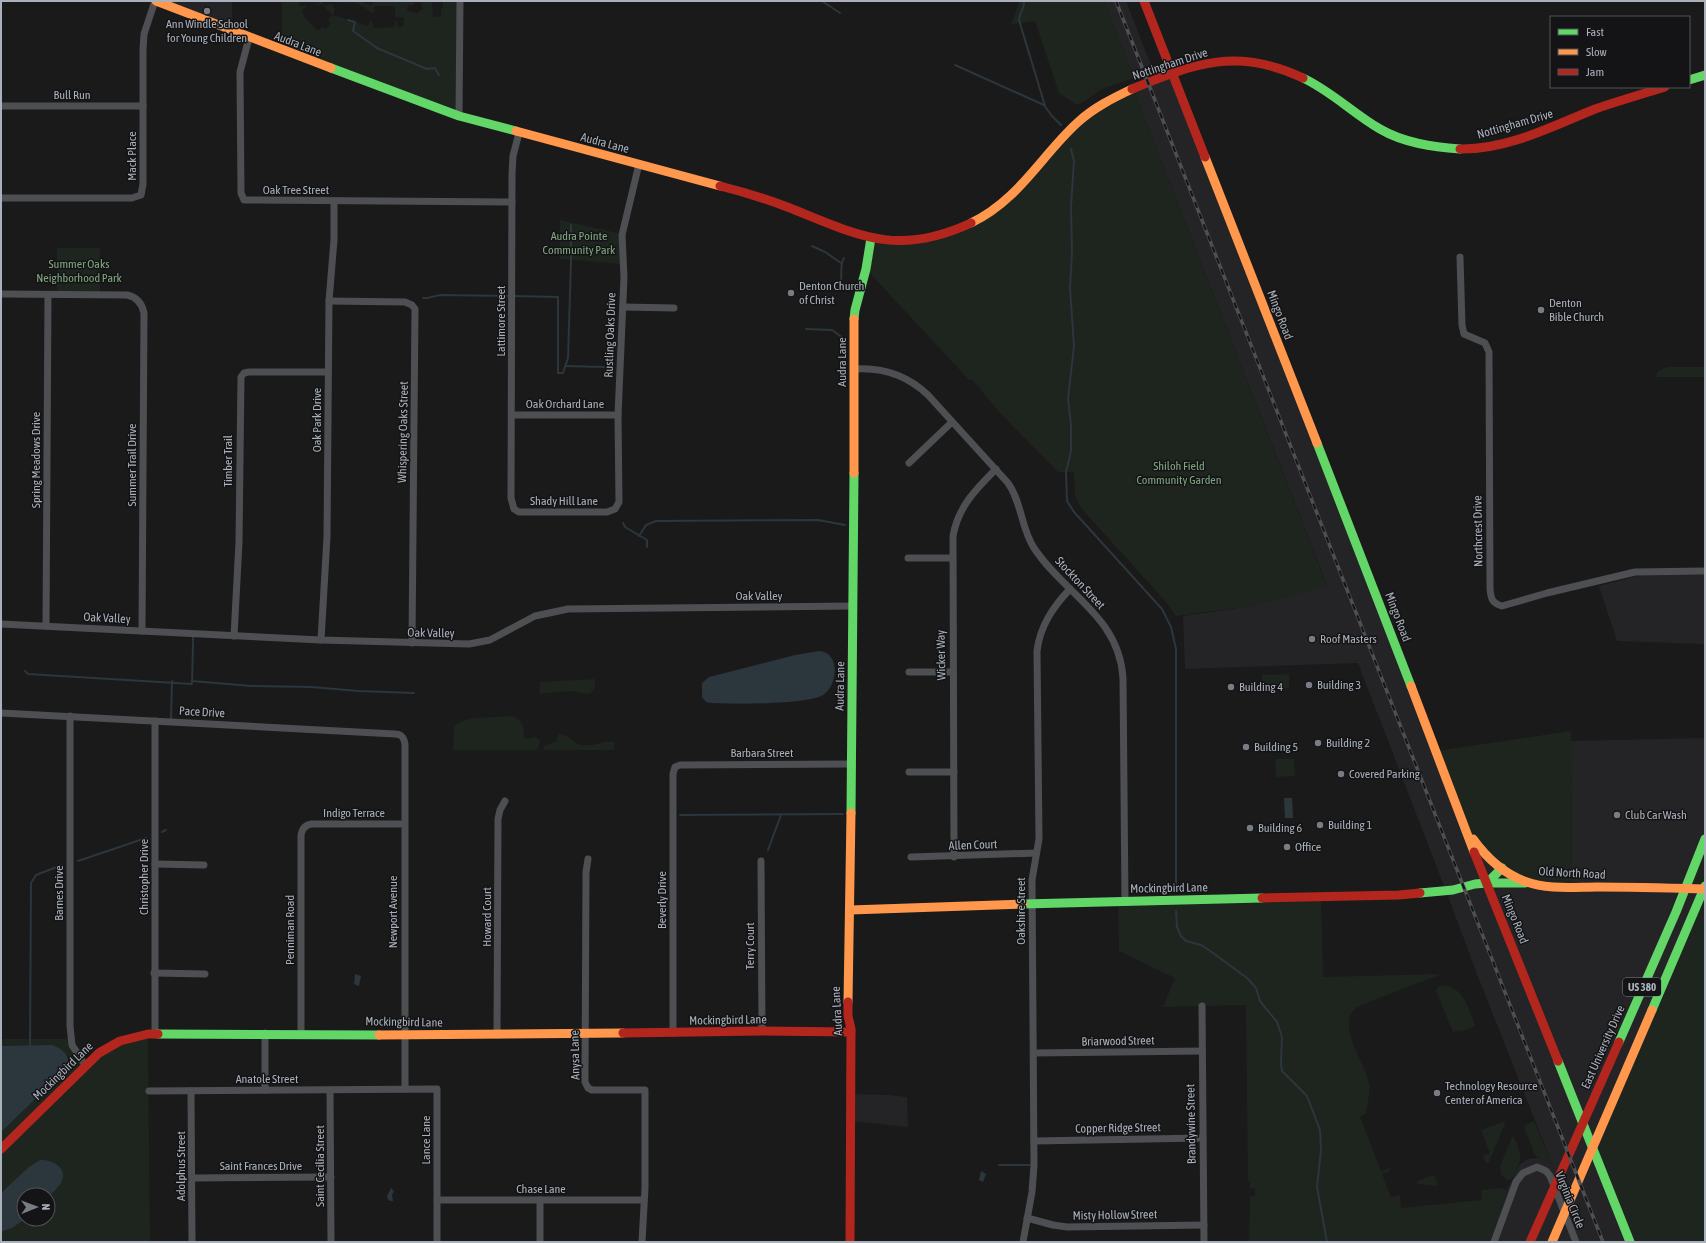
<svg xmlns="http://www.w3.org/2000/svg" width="1706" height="1243" font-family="'Asap Condensed',sans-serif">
<rect width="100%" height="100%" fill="#1a1a1a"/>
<g fill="#242426">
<path d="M156 1H232V31Z"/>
<path d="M1104 1H1126L1152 68 1134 78Z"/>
<path d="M1172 74 1433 745 1572 887 1571 741 1705 738 1704 889 1630 1242H1490L1508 1188 1520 1164 1528 1159 1537 1158 1545 1160 1553 1166 1477 974 1446 891 1358 663 1185 669 1183 616 1251 606 1327 585 1133 89Z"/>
<path d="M1641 575H1705V644L1617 641 1599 586Z"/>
<path d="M851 1094 888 1095 907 1097 908 1127 851 1121Z"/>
</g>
<g fill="#1d251e">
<path d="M282 1H298L300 7 306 5V7L302 10 305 18 318 31 322 27 326 29 331 23 328 20 332 15 322 4 315 6 320 1H322L325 6 331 4 335 9 333 15 368 26 370 22H372L374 28 395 27V22L397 21 398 27H403L404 17H395V6H374V11L372 13C364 7 356 0 345 3L341 1H359L372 6 373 3 381 1H414V5H408L407 11 417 13 423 9 420 1H432L433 17 441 16V9H443V1H460L459 116 282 50Z"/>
<path d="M1020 1H1104L1134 78 1104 88 1080 104H1075L1059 93 1035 21 1011 24Z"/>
<path d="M1133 89 1327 586 1251 606 1176 616 1167 603 1081 508 1075 495 1074 472H1058L998 411 972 379 970 381 866 269 871 238H926L994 211 1070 130Z"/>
<path d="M560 220 622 234 623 264 560 259Z"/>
<rect x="57" y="248" width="43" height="47"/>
<path d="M1667 367H1705V377H1656L1657 372Z"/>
<path d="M1289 674V688H1262V675Z"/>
<path d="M595 679V687L592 692 588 694 570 691 539 694 540 682Z"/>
<path d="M510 716C523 719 524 726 524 737L527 739 536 737 539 739 540 743 537 750H453L454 726C467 715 493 718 510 716Z"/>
<path d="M1571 731 1572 887 1526 882 1478 847 1436 751Z"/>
<path d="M559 734C569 734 572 743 582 745 593 747 603 740 614 742V750H544V746L555 742Z"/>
<path d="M1275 759H1294L1295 776 1276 777Z"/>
<path d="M1705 839V1242H1630L1592 1147 1704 889H1686Z"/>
<path d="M1321 897 1323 977 1442 974 1361 1005C1331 1019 1365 1061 1369 1083 1371 1092 1367 1104 1366 1113L1360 1117 1381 1171 1390 1168V1171L1382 1174 1391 1197 1400 1195 1401 1208 1481 1200 1482 1190 1500 1188 1506 1190 1507 1193 1490 1242H1249L1250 1196H1255V1189L1250 1188V1181H1248L1246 1005 1163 1007 1175 978 1119 951 1118 901Z"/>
<path d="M1445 985C1465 990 1469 1009 1475 1026L1460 1032 1459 1030 1453 1032 1436 991 1438 986Z"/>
<path d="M148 1034 150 1242H1V1232L12 1228 25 1219H48V1197L58 1187 63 1180 4 1191 1 1193V1039H71L85 1065 96 1056Z"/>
<path d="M1506 1121 1489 1162 1486 1163 1483 1156 1490 1153 1481 1130Z"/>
<path d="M1534 1121 1554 1168C1548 1160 1539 1160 1535 1155L1524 1127 1525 1125Z"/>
<path d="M1512 1137H1514C1521 1153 1523 1158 1515 1173 1513 1177 1513 1179 1508 1180L1501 1175 1500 1166Z"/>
<path d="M1434 1175 1438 1184 1436 1186 1417 1184 1418 1181Z"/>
</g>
<g fill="#2c363d">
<path d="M819 651C842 652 838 691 819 697 809 700 798 701 788 702 762 704 737 704 711 703L706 702 702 697V683L709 677 795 655Z"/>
<path d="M1284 798H1292L1293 818H1285Z"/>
<path d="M355 974 361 976 359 986 354 984Z"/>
<path d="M52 1045C63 1049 71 1056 67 1068L1 1132V1046Z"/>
<path d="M40 1160C52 1159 69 1168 61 1183 58 1188 52 1193 48 1197V1195H24L25 1219 12 1228 1 1232V1193L29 1167Z"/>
<path d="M981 1171 986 1174 983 1182 979 1180Z"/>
<path d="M391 1188 394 1191 392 1195 393 1201H391L388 1200 387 1196Z"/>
</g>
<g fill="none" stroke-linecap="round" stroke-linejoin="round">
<g stroke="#2c363d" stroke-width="2">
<path d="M822 1 840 13"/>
<path d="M1024 1C1025 9 1019 13 1019 20L1045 106"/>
<path d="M348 20 355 22 353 31 377 48 427 69 435 68 439 75"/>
<path d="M955 65 1044 105 1052 116 1061 125"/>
<path d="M1071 149 1074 161 1071 206 1072 253 1070 288 1074 346 1068 399 1071 425V451L1066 472 1067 501 1074 512 1162 609 1171 627 1176 649V890"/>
<path d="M812 246 825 252 841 263"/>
<path d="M840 284C843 275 839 266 844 258"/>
<path d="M514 296 558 297V373H563L568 358 571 261V225"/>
<path d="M423 298H426"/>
<path d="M427 298 440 295 510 296"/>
<path d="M806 329 832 330 843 338"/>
<path d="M565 366 604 367"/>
<path d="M623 523 625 527 647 540V547"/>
<path d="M639 536 646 525 656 521 818 520 845 525"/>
<path d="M193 641V635"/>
<path d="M25 671 28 674 192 684 193 643"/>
<path d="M192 681 251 686 311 687 359 691 414 693"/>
<path d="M171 720 172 681"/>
<path d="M680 815 843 814"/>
<path d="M162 832 166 830"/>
<path d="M768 850 781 815"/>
<path d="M78 861 146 838"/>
<path d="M1176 911 1177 927 1181 936 1186 941 1201 945 1209 950 1247 978 1256 988 1260 1001 1277 1022 1282 1037 1281 1064 1282 1071 1307 1096 1320 1130 1321 1150 1317 1187 1327 1242"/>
<path d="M30 1048 31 883 36 875 62 865"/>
<path d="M999 1165H1033"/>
</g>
<g stroke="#4d4f53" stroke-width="7">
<path d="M249 38 240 72 241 193 244 200 512 202"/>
<path d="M1 106H143"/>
<path d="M459 116 460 1"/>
<path d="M519 133 513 156 512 174 511 498 514 509 519 512H607L615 509 619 502 618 415 624 277 622 235 639 164"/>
<path d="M1 198H132L141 195 143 184V49L144 34 155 1"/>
<path d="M1460 257 1462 325 1464 334 1485 343 1489 352 1490 589C1491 599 1492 603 1502 606L1547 593 1635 572 1705 571"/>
<path d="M1 294 127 295C137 297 142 303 144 313L142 631"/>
<path d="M329 301 405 302 412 305 415 309 412 643"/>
<path d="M623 307 674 308"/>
<path d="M854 369C882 367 908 376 928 395L1008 483C1022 503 1021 528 1034 548 1065 595 1119 616 1123 678L1125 901"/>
<path d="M512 415H618"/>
<path d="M909 463 952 422"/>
<path d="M908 558H952"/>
<path d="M1 624 321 640 469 644 490 640 535 616 568 609 853 606"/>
<path d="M46 626 48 295"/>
<path d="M234 636 239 542 241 377 244 373 249 372H328"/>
<path d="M321 640 327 537 329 301 334 240V201"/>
<path d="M909 672H953"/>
<path d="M1 713 395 734C402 734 404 738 405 744V1089"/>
<path d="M70 716V1026L72 1045 85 1065"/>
<path d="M909 772H954"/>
<path d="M911 857 1036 853"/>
<path d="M954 857 953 536C958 507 976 489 996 469"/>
<path d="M588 859 586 872 585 1082 588 1088 592 1090H645V1188L642 1242"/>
<path d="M761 861 762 1031"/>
<path d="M155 864 204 865"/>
<path d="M154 973 205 974"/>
<path d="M1202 1006 1204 1242"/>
<path d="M155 1033V721"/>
<path d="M265 1033V1090"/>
<path d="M301 1033V835C302 829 305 825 311 824H404"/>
<path d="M673 1033V774L675 767 680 765 851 764"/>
<path d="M497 1035 498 819 500 810 505 801"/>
<path d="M1034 1053 1202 1051"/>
<path d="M330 1090 331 1242"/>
<path d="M149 1091 437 1089V1242"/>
<path d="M191 1091 192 1242"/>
<path d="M1034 1141 1203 1138"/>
<path d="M192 1178 331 1177"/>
<path d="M437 1200H644"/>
<path d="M540 1200V1242"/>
<path d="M1027 1218 1053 1225 1067 1227 1204 1225"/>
<path d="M1023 1242 1032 1192 1034 1165 1032 880 1039 839 1037 651C1040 626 1053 607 1070 589"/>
<path d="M1494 1242 1516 1182 1523 1173 1537 1167 1546 1171 1550 1176 1576 1242"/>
</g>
<g stroke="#63d668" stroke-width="9">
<path d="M331 68 459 116 516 131"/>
<path d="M1303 78C1331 91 1354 114 1380 129 1404 143 1433 147 1460 149"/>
<path d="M1689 80 1705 75"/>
<path d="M854 319 855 310 866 269 871 238"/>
<path d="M1317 443 1411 686"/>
<path d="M851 813 854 473"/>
<path d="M1487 883H1525"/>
<path d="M1420 893 1453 890 1475 884 1487 883 1502 868"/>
<path d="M1023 904 1262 898"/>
<path d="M1652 1010 1705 886"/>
<path d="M158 1034 379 1035"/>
<path d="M1619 1042 1676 912 1705 839"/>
<path d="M1558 1061 1630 1242"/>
</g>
<g stroke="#ff974d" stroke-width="9">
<path d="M156 1 331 68"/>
<path d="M516 131 720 186"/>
<path d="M1205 157 1317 443"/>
<path d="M971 223C1018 201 1041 156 1077 123 1093 108 1113 98 1132 89"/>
<path d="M854 473V319"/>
<path d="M1411 686 1474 852"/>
<path d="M1473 839C1486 857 1503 873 1524 881 1547 890 1574 887 1597 887 1633 887 1669 888 1705 889"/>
<path d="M850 910 1023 904"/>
<path d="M848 1002 851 813"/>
<path d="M379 1035 623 1033"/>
<path d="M1552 1242 1652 1010"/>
</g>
<g stroke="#b3261e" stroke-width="9">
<path d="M1144 1 1205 157"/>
<path d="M1132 89C1195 63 1238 47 1303 78"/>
<path d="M1460 149C1507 150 1553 126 1595 109 1618 101 1642 94 1665 87"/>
<path d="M720 186C744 192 767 199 790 208 859 236 898 257 971 223"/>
<path d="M1474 852 1558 1061"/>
<path d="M1262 898 1399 895 1420 893"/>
<path d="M848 1002V1016L851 1029 850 1242"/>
<path d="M623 1033 762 1031 851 1032"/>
<path d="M1 1149 99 1053 120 1041 148 1034H158"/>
<path d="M1530 1242 1619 1042"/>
</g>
<g stroke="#4e4f52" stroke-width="3.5">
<path id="rail" d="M1116 1 1603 1242"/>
</g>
<use href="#rail" stroke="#141416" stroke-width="2" stroke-dasharray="6" stroke-linecap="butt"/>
</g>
<g fill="#787c83" stroke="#141416" stroke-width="1.5">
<circle cx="207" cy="11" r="4"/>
<circle cx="791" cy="293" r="4"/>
<circle cx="1541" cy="310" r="4"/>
<circle cx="1312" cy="639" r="4"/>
<circle cx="1309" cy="685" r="4"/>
<circle cx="1231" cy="687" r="4"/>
<circle cx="1318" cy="743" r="4"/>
<circle cx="1246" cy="747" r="4"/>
<circle cx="1341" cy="774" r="4"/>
<circle cx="1617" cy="815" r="4"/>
<circle cx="1320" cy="825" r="4"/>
<circle cx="1250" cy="828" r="4"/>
<circle cx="1287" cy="847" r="4"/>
<circle cx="1437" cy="1093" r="4"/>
</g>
<g text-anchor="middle" stroke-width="3" stroke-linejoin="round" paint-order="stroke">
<rect fill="#141416" stroke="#7d828a" stroke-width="1" x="1623" y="978" width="38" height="18" rx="3"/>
<g font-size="11" font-weight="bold" fill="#aab1bb">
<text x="1642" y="991">US 380</text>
</g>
<g font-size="12" fill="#aab1bb" stroke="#141416" text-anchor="start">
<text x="207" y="28" text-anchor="middle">Ann Windle School<tspan x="207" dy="14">for Young Children</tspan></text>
<text x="799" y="290">Denton Church<tspan x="799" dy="14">of Christ</tspan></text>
<text x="1549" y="307">Denton<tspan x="1549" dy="14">Bible Church</tspan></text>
<text x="1320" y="643">Roof Masters</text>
<text x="1317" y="689">Building 3</text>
<text x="1239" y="691">Building 4</text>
<text x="1326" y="747">Building 2</text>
<text x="1254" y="751">Building 5</text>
<text x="1349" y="778">Covered Parking</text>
<text x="1625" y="819">Club Car Wash</text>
<text x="1328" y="829">Building 1</text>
<text x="1258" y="832">Building 6</text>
<text x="1295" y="851">Office</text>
<text x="1445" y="1090">Technology Resource<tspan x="1445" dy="14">Center of America</tspan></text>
</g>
<g font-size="12" fill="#aab1bb" stroke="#141416">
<text transform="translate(298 44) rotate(21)" y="4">Audra Lane</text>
<text transform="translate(1170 64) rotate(-18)" y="4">Nottingham Drive</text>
<text x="72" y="99">Bull Run</text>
<text transform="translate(1515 124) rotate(-16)" y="4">Nottingham Drive</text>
<text transform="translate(605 143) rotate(15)" y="4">Audra Lane</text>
<text transform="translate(132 156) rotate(-90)" y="4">Mack Place</text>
<text x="296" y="194">Oak Tree Street</text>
<text transform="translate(1280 315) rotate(69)" y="4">Mingo Road</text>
<text transform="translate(501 321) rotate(-90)" y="4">Lattimore Street</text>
<text transform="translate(610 335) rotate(-88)" y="4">Rustling Oaks Drive</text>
<text transform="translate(842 362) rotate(-90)" y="4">Audra Lane</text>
<text x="565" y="408">Oak Orchard Lane</text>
<text transform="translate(317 420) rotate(-90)" y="4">Oak Park Drive</text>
<text transform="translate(403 432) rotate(-89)" y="4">Whispering Oaks Street</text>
<text transform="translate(36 460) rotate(-90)" y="4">Spring Meadows Drive</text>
<text transform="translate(228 461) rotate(-90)" y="4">Timber Trail</text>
<text transform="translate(132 465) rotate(-90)" y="4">Summer Trail Drive</text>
<text x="564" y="505">Shady Hill Lane</text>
<text transform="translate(1478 531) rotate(-91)" y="4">Northcrest Drive</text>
<text transform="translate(1080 583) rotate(47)" y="4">Stockton Street</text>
<text x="759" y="600">Oak Valley</text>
<text transform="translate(1398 617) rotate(69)" y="4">Mingo Road</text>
<text transform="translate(107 618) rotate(3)" y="4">Oak Valley</text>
<text transform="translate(431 633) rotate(1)" y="4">Oak Valley</text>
<text transform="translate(941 655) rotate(-91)" y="4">Wicker Way</text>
<text transform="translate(840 686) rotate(-89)" y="4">Audra Lane</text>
<text transform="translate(202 712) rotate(3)" y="4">Pace Drive</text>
<text x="762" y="757">Barbara Street</text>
<text x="354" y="817">Indigo Terrace</text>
<text transform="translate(973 845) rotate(-2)" y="4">Allen Court</text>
<text transform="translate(1572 873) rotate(3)" y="4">Old North Road</text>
<text transform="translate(144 877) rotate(-90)" y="4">Christopher Drive</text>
<text transform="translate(1169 888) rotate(-1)" y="4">Mockingbird Lane</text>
<text transform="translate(59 893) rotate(-90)" y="4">Barnes Drive</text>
<text transform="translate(662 900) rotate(-90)" y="4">Beverly Drive</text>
<text transform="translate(1021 911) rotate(-90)" y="4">Oakshire Street</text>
<text transform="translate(393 912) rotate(-90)" y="4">Newport Avenue</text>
<text transform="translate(487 917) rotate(-90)" y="4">Howard Court</text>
<text transform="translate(1515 919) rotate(68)" y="4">Mingo Road</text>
<text transform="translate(290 930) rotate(-90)" y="4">Penniman Road</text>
<text transform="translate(750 946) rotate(-90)" y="4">Terry Court</text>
<text transform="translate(837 1011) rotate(-93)" y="4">Audra Lane</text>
<text transform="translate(728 1020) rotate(-1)" y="4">Mockingbird Lane</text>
<text transform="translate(404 1022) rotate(1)" y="4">Mockingbird Lane</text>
<text transform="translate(1118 1041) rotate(-1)" y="4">Briarwood Street</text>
<text transform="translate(1603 1047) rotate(-66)" y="4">East University Drive</text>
<text transform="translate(575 1055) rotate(-91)" y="4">Anysa Lane</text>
<text transform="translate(63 1071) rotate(-44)" y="4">Mockingbird Lane</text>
<text x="267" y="1083">Anatole Street</text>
<text transform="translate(1191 1124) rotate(-91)" y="4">Brandywine Street</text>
<text transform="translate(1118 1128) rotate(-1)" y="4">Copper Ridge Street</text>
<text transform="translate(426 1140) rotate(-90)" y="4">Lance Lane</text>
<text transform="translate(181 1166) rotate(-90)" y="4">Adolphus Street</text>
<text x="261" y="1170">Saint Frances Drive</text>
<text transform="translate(320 1166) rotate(-90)" y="4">Saint Cecilia Street</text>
<text x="541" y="1193">Chase Lane</text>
<text transform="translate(1570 1200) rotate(68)" y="4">Virginia Circle</text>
<text transform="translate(1115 1215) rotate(-1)" y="4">Misty Hollow Street</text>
</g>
<g font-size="12" fill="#81a781" stroke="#141416">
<text x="579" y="240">Audra Pointe<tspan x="579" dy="14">Community Park</tspan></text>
<text x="79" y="268">Summer Oaks<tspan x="79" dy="14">Neighborhood Park</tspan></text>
<text x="1179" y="470">Shiloh Field<tspan x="1179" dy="14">Community Garden</tspan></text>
</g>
</g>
<rect width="1706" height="1243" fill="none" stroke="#aab1bb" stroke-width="4"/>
<rect x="1550" y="16" width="140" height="72" fill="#141416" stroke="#505358"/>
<rect x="1558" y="29" width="20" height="6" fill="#63d668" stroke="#505358"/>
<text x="1586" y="36" font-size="12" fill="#aab1bb">Fast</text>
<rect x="1558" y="49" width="20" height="6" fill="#ff974d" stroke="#505358"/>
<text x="1586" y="56" font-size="12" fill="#aab1bb">Slow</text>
<rect x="1558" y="69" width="20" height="6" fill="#b3261e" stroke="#505358"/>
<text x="1586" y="76" font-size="12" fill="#aab1bb">Jam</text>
<g transform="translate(36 1207) rotate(89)"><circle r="19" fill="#141416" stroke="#505358"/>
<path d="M0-3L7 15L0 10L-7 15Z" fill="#787c83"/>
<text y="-6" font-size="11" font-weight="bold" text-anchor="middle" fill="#aab1bb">N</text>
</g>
</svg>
